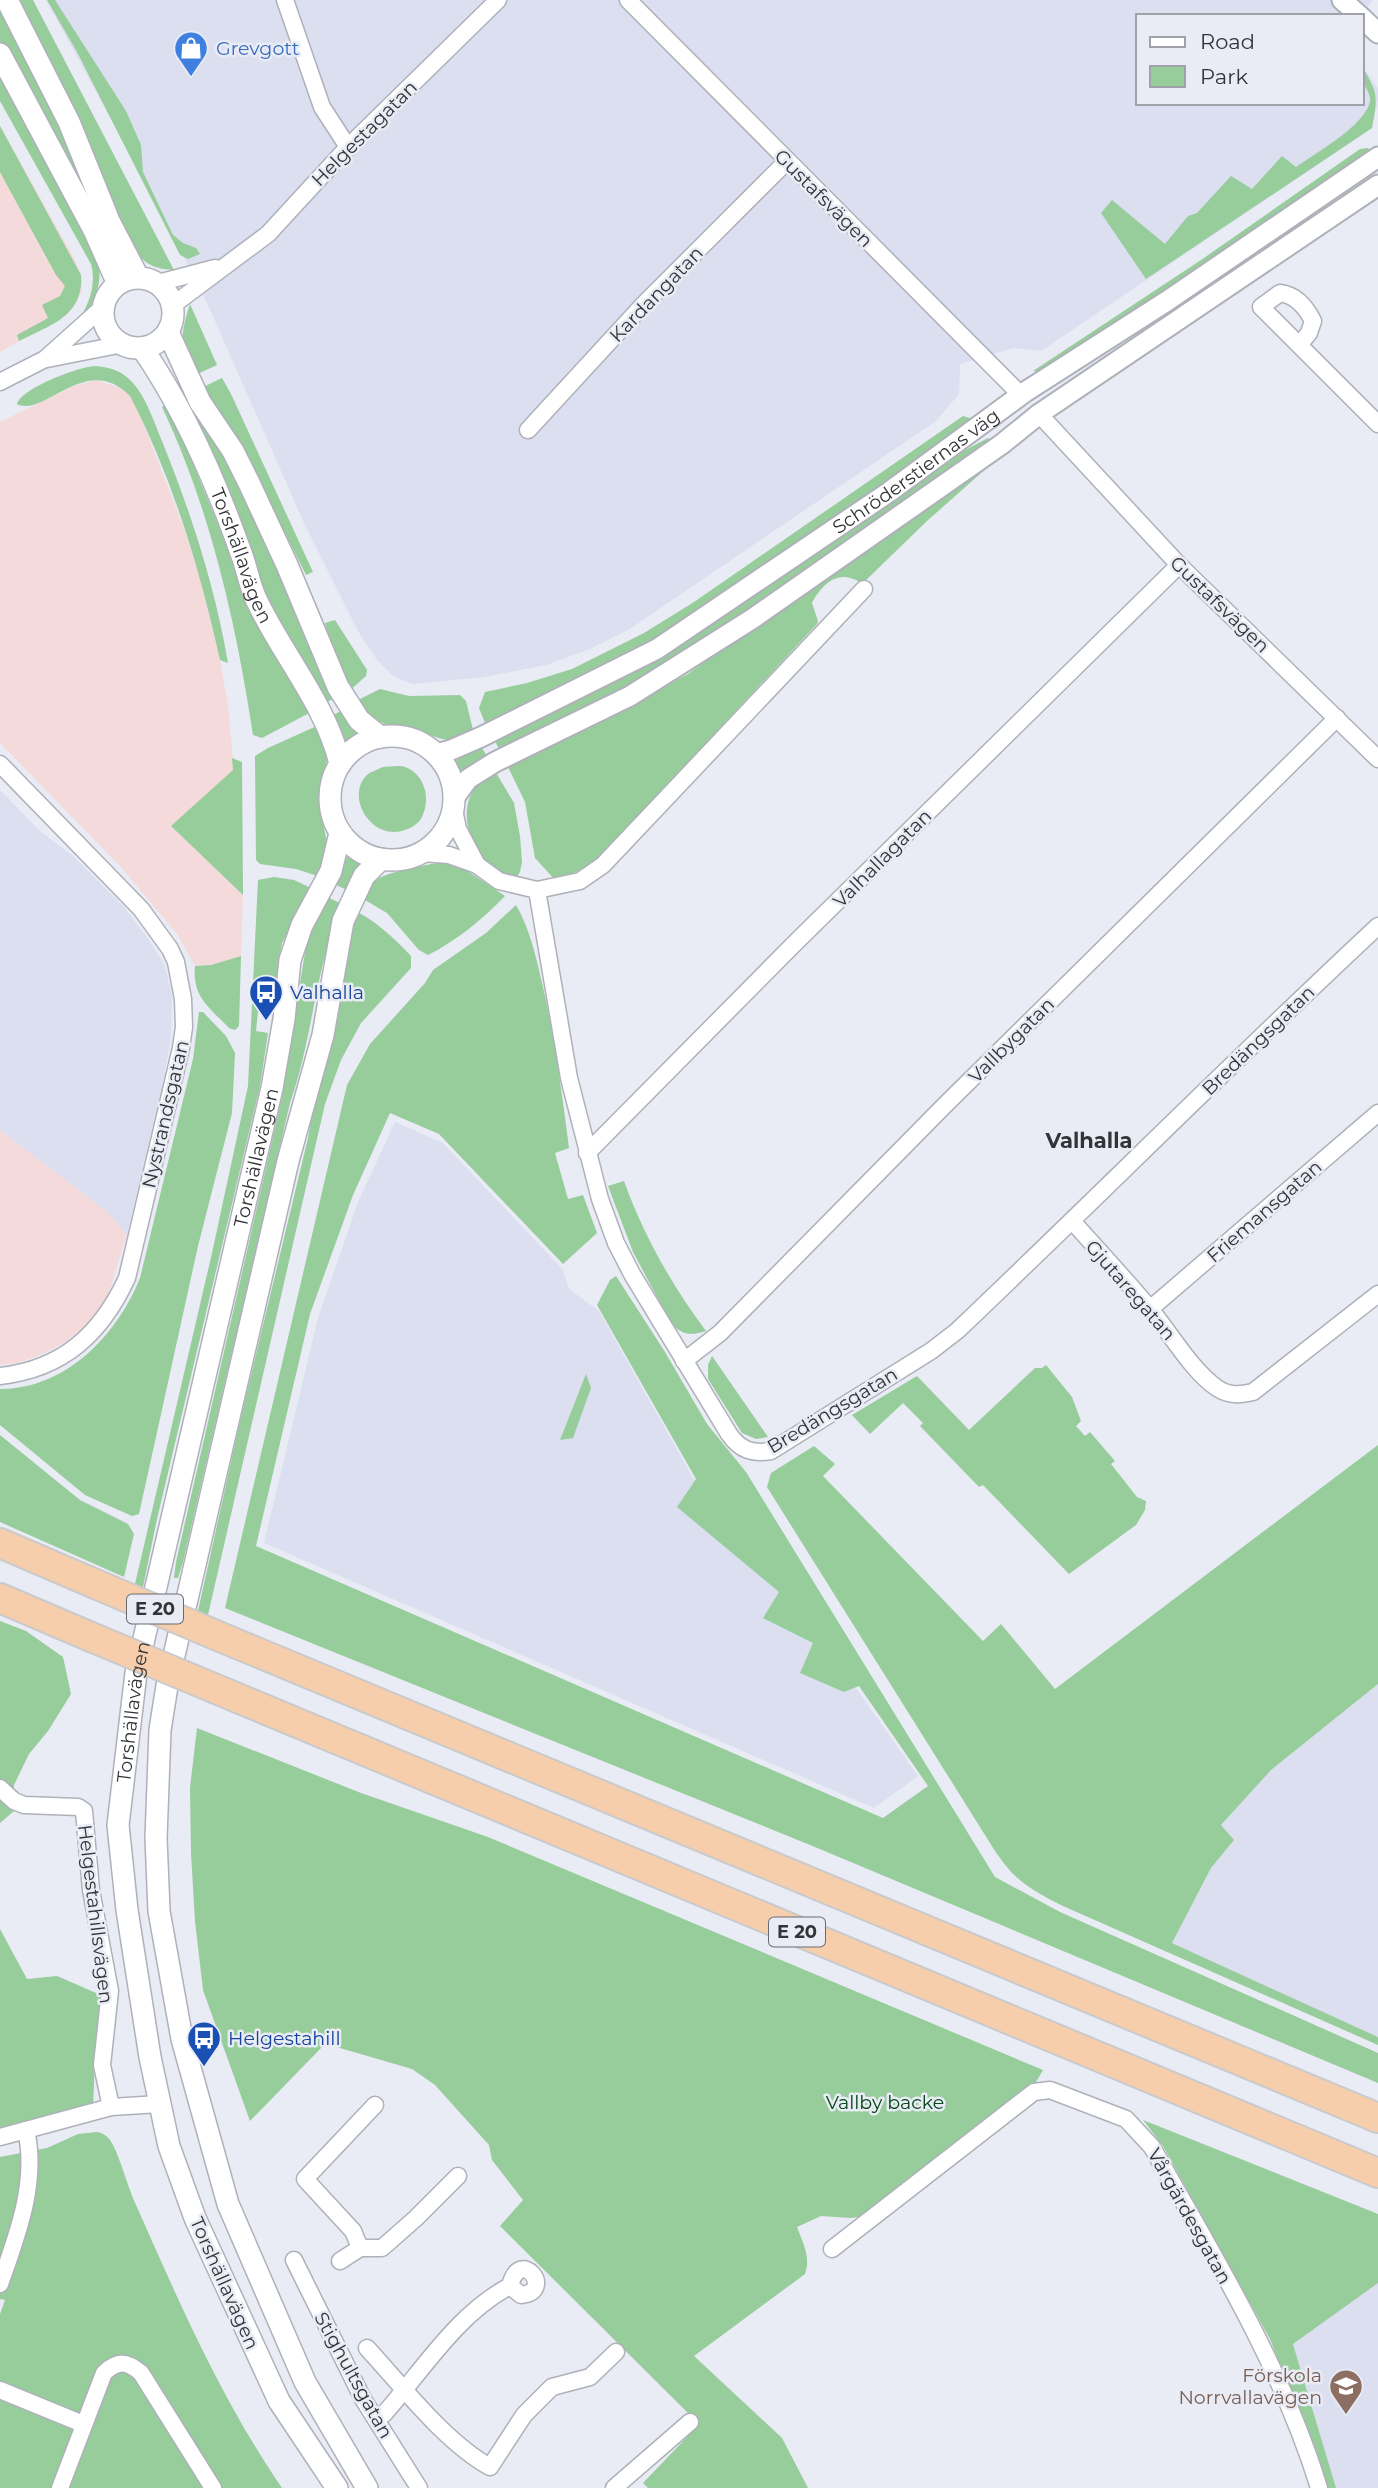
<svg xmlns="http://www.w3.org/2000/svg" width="1378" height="2488" font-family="Montserrat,sans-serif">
<rect width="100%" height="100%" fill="#e9ebf5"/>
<g fill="#f5dadb">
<path d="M0 126 74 258 81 275 82 291 68 314 0 352Z"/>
<path d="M96 380 121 388 130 396 141 418 183 526 199 576 220 660 228 706 234 770 171 826 243 895 241 956 211 965 195 966 178 935 120 866 0 743V422L74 386Z"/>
<path d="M0 1130 106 1211 127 1234 108 1295 91 1321 68 1340 47 1352 18 1363 0 1365Z"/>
</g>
<g fill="#dbdfef">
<path d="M46 0H1373L1361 16H1138V103H1362V66L1378 88V100L1372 128 1359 137 1041 351 1013 348 960 364 959 394 936 421 628 630 590 649 546 665 484 677 412 684 393 676 377 660 358 631 303 521 208 305 160 209Z"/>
<path d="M0 790 41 832 73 856 124 907 149 940 165 966 172 996 171 1036 163 1082 127 1234 106 1211 0 1130Z"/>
<path d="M395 1122 443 1143 563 1270 569 1289 599 1311 693 1478 834 1657 918 1776 874 1808 264 1543 318 1318 358 1202Z"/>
<path d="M1378 1684V2037L1172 1943 1211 1868 1234 1840 1221 1825 1271 1770Z"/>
<path d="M1378 2283V2488H1336L1293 2343Z"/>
</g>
<g fill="#97cc9b">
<path d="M14 0H33L174 270C145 268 141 260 127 236Z"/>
<path d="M47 0H55L126 111 141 145 143 172 173 235 183 243 196 248 200 254 188 259 180 255 77 52Z"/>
<path d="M0 8 50 100 109 239 0 43Z"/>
<path d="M1362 66C1378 94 1378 95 1372 128L1146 279 1101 213 1112 200 1165 244 1188 216 1197 213 1231 176 1252 189 1282 156 1296 167C1316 153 1364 126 1370 102 1371 94 1366 89 1363 82 1361 78 1362 71 1362 66Z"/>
<path d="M0 79 98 253C103 283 97 303 76 325 88 306 97 286 91 264L0 101Z"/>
<path d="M0 126 81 275C84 316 51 325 19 341L17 335 48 318 42 305 60 296 65 286 56 275 0 172Z"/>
<path d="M1368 148 1372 153 1042 372 1033 371 1201 260 1360 149Z"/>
<path d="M190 304 217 365 193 376C181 343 179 338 190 304Z"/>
<path d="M95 366C108 367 120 370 129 379 145 393 154 422 162 441 191 513 215 586 228 663L220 660C200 570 173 479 130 396 86 351 45 418 17 404 22 388 78 367 95 366Z"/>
<path d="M222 378 231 394 313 572 306 575 268 499 199 389Z"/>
<path d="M189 393 265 528 336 697 324 704 280 628 179 397Z"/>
<path d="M168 403 256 617 313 711 262 738 253 735C236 623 211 511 162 407Z"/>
<path d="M963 416 977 420 665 633 533 700 487 728 479 708 485 692 527 683 572 669 644 633 694 602Z"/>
<path d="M988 438 991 442 655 674 500 751 494 739 950 458Z"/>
<path d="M998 458 927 521 862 584C841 568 823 582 812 603L818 621 817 624 595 862 557 882 535 858 525 802 506 763 621 709 688 674 738 637Z"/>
<path d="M335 620 367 670 366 676 349 691 333 656 325 623Z"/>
<path d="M380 689 409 696 460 695 466 701 474 734 454 741 442 739 405 727 387 725 373 719 356 701Z"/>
<path d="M343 710 357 735 346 742 331 716Z"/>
<path d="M319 725 328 754 319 804 328 847 321 877 296 869 260 864 256 860 255 756 268 748Z"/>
<path d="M481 746 488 758 463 774 455 761Z"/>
<path d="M232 758 242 762 243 895 171 826 233 770Z"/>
<path d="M383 767C389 767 399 765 405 767 425 774 431 799 422 817 419 823 412 828 405 830 371 842 344 795 368 774 372 771 379 769 383 767Z"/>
<path d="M495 771 514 803 520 836 522 862 520 872 513 883C502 875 491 868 482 858 468 841 460 809 474 790 479 782 488 777 495 771Z"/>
<path d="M348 855 360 864 361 867 349 891 332 883Z"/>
<path d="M447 862 469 872 505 896C483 919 456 941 428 955L419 950 387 913 360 897C365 892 370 885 376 880 386 872 433 863 447 862Z"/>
<path d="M274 877 294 880 313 889 282 943 274 991 265 990 263 1011H258L256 1031 268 1033 260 1086 157 1519 143 1587 135 1584 212 1253 248 1086 258 880Z"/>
<path d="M325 896 342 904C315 967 313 1038 290 1103L183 1562 178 1578H174L176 1562 281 1102 306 946Z"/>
<path d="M516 905C531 931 536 958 543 987 555 1040 562 1094 569 1148L555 1153 568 1199 583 1195 597 1233 563 1264 439 1134 390 1113 353 1195 310 1314 256 1546 883 1818 928 1786 859 1686 844 1692 800 1673 813 1643 763 1618 779 1592 677 1507 696 1479 597 1305 610 1280 616 1276 665 1352 707 1424 746 1472 995 1877 1060 1912 1378 2053V2083L815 1847 225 1608 347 1085 370 1044 425 983 433 970 486 933Z"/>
<path d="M354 910C377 922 393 937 411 956V968L361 1023 341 1060 325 1104 208 1615 198 1611 241 1417 308 1138 315 1095Z"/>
<path d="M241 956 239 1026 235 1030 229 1028C209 1007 192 997 195 966L211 965Z"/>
<path d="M199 1012H203L226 1036 235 1053 232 1113 198 1246 139 1514 132 1516 85 1495 0 1425V1389C66 1389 117 1335 140 1278L193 1059Z"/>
<path d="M624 1181C643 1234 672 1286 706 1331 690 1336 682 1335 671 1323L633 1252 608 1186Z"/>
<path d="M712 1356 768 1437 756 1439 742 1433 708 1379V1365Z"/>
<path d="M1046 1365 1072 1397 1081 1421 1076 1426 1085 1436 1090 1432 1115 1461 1111 1464 1137 1497 1146 1501 1145 1510 1136 1525 1069 1574 983 1485 979 1487 920 1426 923 1423 903 1403 870 1434 852 1415 917 1376 969 1430 1035 1368H1042Z"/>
<path d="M586 1374 591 1388 573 1438 560 1440Z"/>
<path d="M0 1435 80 1500 128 1524 134 1534 124 1577 0 1522Z"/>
<path d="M1378 1445V1684L1271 1770 1221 1825 1234 1840 1211 1868 1172 1943 1378 2037V2045L1063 1906C1031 1890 1016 1882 995 1851L767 1487 771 1473 814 1446 835 1464 823 1476 983 1641 1001 1624 1055 1689Z"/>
<path d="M0 1621 26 1631 63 1657 71 1694 48 1731 29 1754 14 1785V1811L0 1823Z"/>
<path d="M197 1728 361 1793 488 1837 1043 2070 1036 2082 865 2216 851 2218 821 2216 797 2227C803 2243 811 2257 805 2274L694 2356 782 2438 808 2488H648L643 2483 688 2436 692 2417 500 2226 523 2200 492 2160 489 2145 435 2085 412 2069 333 2046 322 2047 250 2121 203 1990 195 1921 191 1853 190 1788Z"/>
<path d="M0 1929 27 1979 57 1976 103 1996 96 2036 93 2106 0 2130Z"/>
<path d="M1143 2120 1378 2214V2283L1293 2344 1336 2488H1327L1270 2339 1163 2146Z"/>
<path d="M97 2132C103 2133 107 2136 110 2140 119 2153 128 2188 136 2205 179 2302 221 2399 282 2488H0V2314L5 2300 0 2299V2157L47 2148 78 2134Z"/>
</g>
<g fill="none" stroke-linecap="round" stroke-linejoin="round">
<g stroke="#afb1ba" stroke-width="19">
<g id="minor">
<path d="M285 0 322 107 348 147"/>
<path d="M628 0 1021 395"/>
<path d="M158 283 215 268"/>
<path d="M173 305 268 234 348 147 498 0"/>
<path d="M1299 345 1309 333 1313 321C1306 307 1296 295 1280 293L1261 307 1378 424"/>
<path d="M47 359 123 344"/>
<path d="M0 382 45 359 103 307"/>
<path d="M1039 414 1179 565 1378 759"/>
<path d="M528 430 644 304 787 161"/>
<path d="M0 764 141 909 170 949 176 962 183 999 184 1027 181 1048 127 1278C101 1334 63 1369 0 1376"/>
<path d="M454 810 458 829 477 865"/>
<path d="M422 853 449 855 477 865 499 881 537 890 569 1078 600 1199 616 1243 632 1274 729 1434C740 1450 752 1454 771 1451L931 1351 957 1331C1098 1197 1235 1059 1378 926"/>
<path d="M537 890 580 881 603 865 864 589"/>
<path d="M587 1153 793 945 1179 565"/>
<path d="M1073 1222C1099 1251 1126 1280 1151 1310 1171 1334 1192 1371 1217 1388 1229 1396 1240 1395 1253 1392L1378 1294"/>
<path d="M1150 1309 1378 1113"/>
<path d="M684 1361 720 1333 944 1106 1337 718"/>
<path d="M0 1788 14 1801 24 1805 78 1807 84 1811 91 1890 110 1991 102 2065 111 2107"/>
<path d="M0 2137 111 2107 159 2104"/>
<path d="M360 2248 353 2231 305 2179 375 2105"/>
<path d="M360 2248H382L416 2218 458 2176"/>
<path d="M832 2249 1034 2092 1050 2090 1126 2119 1152 2147C1214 2256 1282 2367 1319 2488"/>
<path d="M294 2260 363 2399 419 2488"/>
<path d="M340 2261 360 2248"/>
<path d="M0 2284C17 2236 38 2182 26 2130"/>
<path d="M367 2348C402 2386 445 2442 490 2467L524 2415 552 2387 590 2377 616 2352"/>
<path d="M0 2390 83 2424"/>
<path d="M384 2414C423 2370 457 2314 510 2286 520 2245 556 2292 521 2295L510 2286"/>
<path d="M60 2488 104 2373C118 2360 127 2361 141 2373L213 2488"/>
<path d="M614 2488 690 2422"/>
</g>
</g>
<g stroke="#afb1ba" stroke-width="23">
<g id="tertiary">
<path d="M1342 0 1360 16"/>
<path d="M1362 18 1378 33"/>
<path id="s1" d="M437 754 451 750 481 737 657 649 889 492 1025 392 1167 301 1378 157"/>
<path d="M455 797 468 779 495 762 630 696 752 619 1002 444 1039 414 1378 185"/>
</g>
</g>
<g stroke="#afb1ba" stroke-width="24">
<g id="secondary">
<path d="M7 0 69 122 109 221 138 277"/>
<path d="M0 54 94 230 118 284"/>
<circle cx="138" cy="313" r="35"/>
<path d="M168 332 200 402 233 451 249 483 287 565 338 687 359 720 380 737"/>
<path id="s2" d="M142 348C185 410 216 482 241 553 247 568 249 584 256 599 281 653 327 706 340 764"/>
<circle cx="392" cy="798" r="62"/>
<path id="s3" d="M337 2488 279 2401 195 2218 169 2146 150 2057 127 1910 118 1825 136 1673 272 1088 284 1019 290 960 302 925 331 871 340 833"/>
<path d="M367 2488 305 2382 228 2204 182 2039 159 1911 156 1838 160 1730 167 1686 288 1161 323 1035 343 921 364 876 381 859"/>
</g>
</g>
<g stroke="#cacacb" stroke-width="32">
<g id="motorway">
<path d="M0 1543 93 1583"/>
<path d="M0 1598 91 1637"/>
<path d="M218 1636 1378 2118"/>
<path d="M216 1689 1378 2173"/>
</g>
</g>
<use href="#minor" stroke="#fff" stroke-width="16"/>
<use href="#tertiary" stroke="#fff" stroke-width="19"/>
<use href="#secondary" stroke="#fff" stroke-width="21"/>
<use href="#motorway" stroke="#f7ceac" stroke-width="28"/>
<g stroke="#cacacb" stroke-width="32" stroke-linecap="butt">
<g id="motorway-bridge">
<path d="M93 1583 218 1636"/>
<path d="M91 1637 216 1689"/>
</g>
</g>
<use href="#motorway-bridge" stroke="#f7ceac" stroke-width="28"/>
</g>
<defs>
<g id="shop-pin" transform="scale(1.75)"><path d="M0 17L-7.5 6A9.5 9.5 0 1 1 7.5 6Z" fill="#3f7fe0" stroke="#e9ebf5"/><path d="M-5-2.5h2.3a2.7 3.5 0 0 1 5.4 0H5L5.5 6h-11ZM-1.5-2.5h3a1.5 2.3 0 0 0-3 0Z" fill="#fff"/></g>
<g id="bus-pin" transform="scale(1.75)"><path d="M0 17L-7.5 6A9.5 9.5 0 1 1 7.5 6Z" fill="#1a4fb4" stroke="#e9ebf5"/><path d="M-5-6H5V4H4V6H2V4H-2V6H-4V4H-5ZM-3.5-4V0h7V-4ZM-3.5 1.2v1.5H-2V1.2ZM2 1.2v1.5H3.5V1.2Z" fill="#fff"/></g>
<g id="school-pin" transform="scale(1.75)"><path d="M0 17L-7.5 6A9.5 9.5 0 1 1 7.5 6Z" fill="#8d6e63" stroke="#e9ebf5"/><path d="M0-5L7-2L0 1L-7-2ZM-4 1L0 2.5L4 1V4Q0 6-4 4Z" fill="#fff"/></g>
</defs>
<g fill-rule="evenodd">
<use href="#shop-pin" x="191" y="48"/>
<use href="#bus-pin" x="266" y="992"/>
<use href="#bus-pin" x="204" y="2038"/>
<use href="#school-pin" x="1346" y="2386"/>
</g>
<g text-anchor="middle" stroke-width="5" stroke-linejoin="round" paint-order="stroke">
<g fill="#e9ebf5" stroke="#6a6b71" stroke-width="2">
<rect x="127" y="1594.5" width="56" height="29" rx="5"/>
<rect x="769" y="1917.5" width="56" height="29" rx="5"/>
</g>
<g font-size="18" font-weight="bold" fill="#333438">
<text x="155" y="1615">E 20</text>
<text x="797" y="1938">E 20</text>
</g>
<g font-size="19" fill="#366cbe" stroke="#e9ebf5" text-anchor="start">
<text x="216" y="55">Grevgott</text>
</g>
<g font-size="19" fill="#333438" stroke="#e9ebf5">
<text transform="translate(364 133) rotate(-45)" y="7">Helgestagatan</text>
<text transform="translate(824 198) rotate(45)" y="7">Gustafsvägen</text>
<text transform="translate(656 294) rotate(-46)" y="7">Kardangatan</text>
<text dy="7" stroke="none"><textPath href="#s1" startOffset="558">Schröderstiernas väg</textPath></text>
<text dy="7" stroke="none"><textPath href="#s2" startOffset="231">Torshällavägen</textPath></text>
<text transform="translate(1220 604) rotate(44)" y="7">Gustafsvägen</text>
<text transform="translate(882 858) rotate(-45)" y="7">Valhallagatan</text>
<text transform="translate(1011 1040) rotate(-45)" y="7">Vallbygatan</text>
<text transform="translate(1258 1040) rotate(-44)" y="7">Bredängsgatan</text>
<text transform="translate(165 1114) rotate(-77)" y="7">Nystrandsgatan</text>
<text dy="7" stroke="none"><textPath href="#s3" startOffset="1390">Torshällavägen</textPath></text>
<text transform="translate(1264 1211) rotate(-41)" y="7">Friemansgatan</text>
<text transform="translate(1131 1290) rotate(49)" y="7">Gjutaregatan</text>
<text transform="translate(832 1410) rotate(-31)" y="7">Bredängsgatan</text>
<text dy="7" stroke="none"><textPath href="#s3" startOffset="822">Torshällavägen</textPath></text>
<text transform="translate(96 1914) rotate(83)" y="7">Helgestahillsvägen</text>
<text transform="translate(1190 2216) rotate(61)" y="7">Vårgärdesgatan</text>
<text transform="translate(225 2283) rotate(66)" y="7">Torshällavägen</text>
<text transform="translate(354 2375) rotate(61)" y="7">Stighultsgatan</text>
</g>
<g font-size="19" fill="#164399" stroke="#e9ebf5" text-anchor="start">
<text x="290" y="999">Valhalla</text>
<text x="228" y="2045">Helgestahill</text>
</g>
<g font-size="19" fill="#074918" stroke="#e9ebf5">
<text x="885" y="2109">Vallby backe</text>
</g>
<g font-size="19" fill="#785e54" stroke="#e9ebf5" text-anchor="end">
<text x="1322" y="2382">Förskola<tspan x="1322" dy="22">Norrvallavägen</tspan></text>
</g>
<g font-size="21" font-weight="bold" fill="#333438" stroke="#e9ebf5">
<text x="1089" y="1148">Valhalla</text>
</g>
</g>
<rect x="1136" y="14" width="228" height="91" fill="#e9ebf5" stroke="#a0a2a9" stroke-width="2"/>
<rect x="1150" y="37" width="35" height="10" fill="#ffffff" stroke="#a0a2a9" stroke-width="2"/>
<text x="1200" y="49" font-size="21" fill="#333438">Road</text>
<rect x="1150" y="66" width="35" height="21" fill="#97cc9b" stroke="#a0a2a9" stroke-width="2"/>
<text x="1200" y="84" font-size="21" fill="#333438">Park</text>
</svg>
